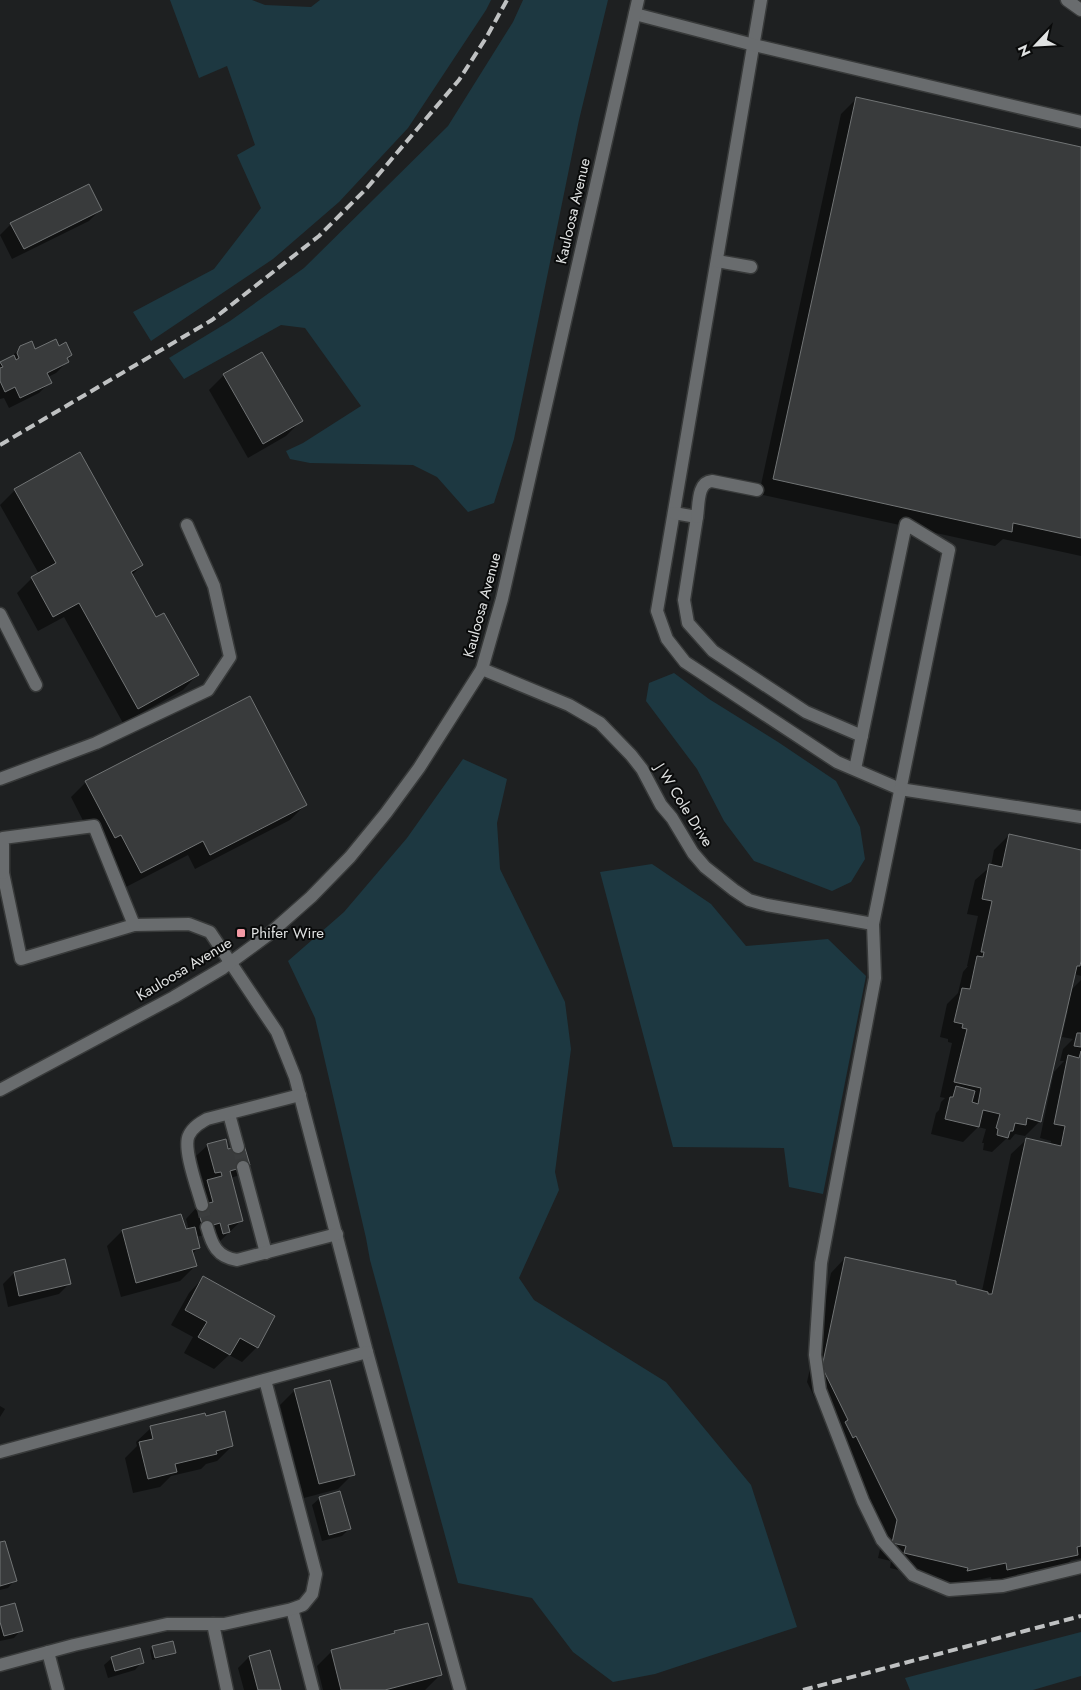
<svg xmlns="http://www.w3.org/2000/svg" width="1081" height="1690" font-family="Jost,sans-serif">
<rect width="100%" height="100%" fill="#1e2021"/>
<g fill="#1d3841">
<path d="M170 0H252L265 5 311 7 320 0H491L486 10 408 128 339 202 273 259 151 341 133 312 214 269 261 208 237 155 255 145 227 66 199 78Z"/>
<path d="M523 0H608L579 120 514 439 494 503 468 512 437 477 413 465 310 463 290 459 286 451 303 443 361 406 305 328 281 325 184 379 169 358 230 321 304 268 448 126 513 22Z"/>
<path d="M674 673 709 699 778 742 836 781 860 827 865 859 851 882 832 891 754 861 724 821 697 769 646 701 649 683Z"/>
<path d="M463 759 507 779 497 823 500 869 565 1002 571 1049 555 1172 559 1190 519 1278 534 1300 666 1382 751 1485 797 1627 655 1674 613 1682 573 1652 532 1598 458 1583 370 1260 366 1238 315 1018 288 961 344 912 407 838Z"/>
<path d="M652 864 711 904 746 946 828 939 866 976 823 1194 789 1187 784 1148 673 1147 600 872Z"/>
<path d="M1081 1632V1676L1033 1690H910L905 1678Z"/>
</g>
<g fill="#0007">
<path d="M856 99 1081 148V556L1003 539 995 546 759 494 841 114Z"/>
<path d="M100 210 89 221 12 259 0 235 11 224Z"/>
<path d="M21 347 35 351 58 347 71 355 66 360 67 362 56 373 48 377 50 382 39 393 9 408 4 398 0 399V364L9 359Z"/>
<path d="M224 375 301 421 286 436 248 458 209 390Z"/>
<path d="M15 490 142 565 132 575 156 619 197 675 183 690 123 723 64 617 38 631 17 593 32 578 39 574 0 505Z"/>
<path d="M86 782 305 805 290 820 195 869 188 855 126 887 106 848 99 852 71 797Z"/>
<path d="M1009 835 1081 851V976L1074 974 1070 991 1081 980V1558L1071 1560 1062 1569 992 1584 991 1577 953 1585V1583L890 1568 891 1561 878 1558 883 1536 831 1438 833 1435 807 1382 831 1273 845 1258 982 1291 1011 1154 1026 1140 1050 1145 1051 1141 1040 1138 1054 1072 1064 1061H1060L1063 1049 1073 1039 1062 1037 1068 1010 1066 1009 1040 1121 1025 1136 1015 1134 1010 1140 1006 1139 992 1152 983 1150 984 1143H982L986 1129 978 1127 963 1142 931 1134 936 1113 939 1110 941 1102 945 1098 940 1097 952 1043 948 1042V1039L940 1037 947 1004 958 993 963 972 968 966H967L978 916 967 914 975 880 991 866 994 850Z"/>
<path d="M208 1145 228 1150 248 1165 237 1176 230 1178 242 1220 218 1243 209 1234 196 1237 199 1247 192 1254 195 1266 180 1281 121 1297 107 1246 122 1231 189 1230 186 1219 197 1207V1192L204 1184 196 1156Z"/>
<path d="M64 1261 70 1283 59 1294 8 1307 3 1284 14 1273Z"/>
<path d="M203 1278 257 1347 242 1362 229 1355 214 1369 184 1353 193 1337 171 1325 189 1293Z"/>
<path d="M295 1390 353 1474 338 1489 304 1498 280 1405Z"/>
<path d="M0 1406 5 1409 0 1417Z"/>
<path d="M205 1417 232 1446 217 1461 206 1464 201 1469 171 1476 160 1487 133 1493 125 1458 137 1446 136 1442 151 1428Z"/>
<path d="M320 1498 349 1529 342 1536 322 1541 312 1505Z"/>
<path d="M0 1544 15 1580 8 1588 0 1590Z"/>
<path d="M0 1609 21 1630 14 1638 0 1641Z"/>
<path d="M395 1632 440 1675 425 1690H323L317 1666 332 1651 392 1635Z"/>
<path d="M153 1647 174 1652 171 1655 152 1660 150 1650Z"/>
<path d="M249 1657 280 1690H244L238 1668Z"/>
<path d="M112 1658 142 1662 135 1670 108 1678 104 1665Z"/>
</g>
<g fill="#393b3c" stroke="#717475">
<path d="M856 97 1081 147V538L1013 523 1012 532 773 479Z"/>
<path d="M89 184 102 210 24 249 10 223Z"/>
<path d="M56 339 59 346 66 342 72 355 67 358 69 362 47 373 52 383 20 398 15 387 5 392 0 381V368L3 367 0 362 14 355 16 360 19 358 17 353 20 346 32 341 35 349Z"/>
<path d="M262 352 303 421 263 444 223 374Z"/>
<path d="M80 452 143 565 131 572 156 617 164 613 199 675 138 709 79 603 53 617 31 577 56 563 14 489Z"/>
<path d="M250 696 307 805 210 855 203 841 141 873 121 835 115 838 85 781Z"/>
<path d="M1009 834 1081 850V961L1080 966H1077L1041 1122 1027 1118 1026 1125 1015 1123 1013 1131H1010L1008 1138 997 1135 998 1129 996 1128 1000 1114 983 1110 979 1127 945 1119 950 1097H953L956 1086 975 1091 972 1102 978 1104 981 1088 954 1082 967 1029 962 1028 963 1024 954 1022 962 988 970 989 977 956 983 957 984 952H981L992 901 982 899 989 864 1002 867Z"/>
<path d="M1077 1033H1081V1047L1074 1046Z"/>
<path d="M1081 1051V1546L1077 1547 1078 1555 1007 1570 1006 1563 967 1571 968 1568 904 1553 906 1546 892 1543 897 1520 856 1436 853 1438 845 1422 848 1420 822 1367 845 1257 956 1281V1284L988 1292V1294H992L1026 1138 1061 1146 1065 1126 1054 1124 1068 1055 1079 1058Z"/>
<path d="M226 1139 228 1149 244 1145 250 1165 230 1171 243 1221 228 1225 230 1232 223 1234 220 1223 203 1228 197 1206 213 1202 207 1180 222 1176 221 1172 215 1173 207 1144Z"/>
<path d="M181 1214 186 1229 195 1227 200 1248 192 1250 197 1266 136 1283 122 1230Z"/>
<path d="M65 1259 71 1284 19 1296 14 1272Z"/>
<path d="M203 1276 275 1316 258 1348 240 1338 230 1355 198 1337 207 1322 185 1310Z"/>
<path d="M330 1380 355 1475 319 1484 294 1389Z"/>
<path d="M225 1411 233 1446 216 1451 217 1454 175 1464 177 1472 148 1479 139 1442 153 1439 150 1426 205 1413 206 1416Z"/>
<path d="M340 1491 351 1529 329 1535 319 1497Z"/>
<path d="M5 1541 17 1581 0 1586V1542Z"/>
<path d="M15 1603 23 1631 4 1636 0 1622V1607Z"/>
<path d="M428 1623 442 1675 385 1690H341L331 1650 395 1633 394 1631Z"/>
<path d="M173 1641 176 1653 155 1658 152 1646Z"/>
<path d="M140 1648 144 1663 115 1671 111 1657Z"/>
<path d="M270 1650 281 1690H258L249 1656Z"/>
</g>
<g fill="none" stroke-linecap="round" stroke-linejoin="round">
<g stroke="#3b3d3e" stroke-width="12" stroke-dasharray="12 6" stroke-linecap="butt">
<path d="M238 1147 243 1167"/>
<path d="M202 1205 207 1227"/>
</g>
<g stroke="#383a3a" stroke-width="15">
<g id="minor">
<path d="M761 0 657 611 667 639 685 662 837 762 900 789 1081 817"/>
<path d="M1067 0 1081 10"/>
<path d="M635 14 754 45 1081 122"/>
<path d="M717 261 751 267"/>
<path d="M674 513 697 517 684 600 688 623 713 651 806 712 862 736"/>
<path d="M697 517C699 505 697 482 712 481L757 490"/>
<path d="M0 614 36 685"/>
<path d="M482 669 569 705 600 723 631 755 642 769 661 805 672 818 693 853 705 867 734 890 749 900 767 905 873 924"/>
<path d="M855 769 906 524 949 550 873 924 875 978 821 1263 815 1355 820 1390 863 1501 882 1540 913 1575 949 1590 1003 1586 1081 1567"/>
<path d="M0 779 96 743 208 690 230 657 214 586 187 525"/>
<path d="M0 873H3L21 959 134 925 189 924 210 932 277 1032 295 1077 367 1352 460 1690"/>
<path d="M3 873V838L94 826 134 925"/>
<path d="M0 1090 174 997 223 968 268 935 311 897 350 857 386 813 419 768 482 669 502 599 638 0"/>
<path d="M229 1114 238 1147"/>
<path d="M243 1167 266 1253"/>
<path d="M202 1205C198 1190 182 1148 189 1135 193 1127 200 1123 207 1119L300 1095"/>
<path d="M207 1227C212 1245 217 1257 237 1260L337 1234"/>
<path d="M0 1452 367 1352"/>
<path d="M292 1609 313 1690"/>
<path d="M213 1624 227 1690"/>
<path d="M48 1652 58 1690"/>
<path d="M0 1665 74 1645 167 1624H224L292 1609 303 1605 312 1594 316 1574 265 1380"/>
</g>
</g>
<use href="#minor" stroke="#696c6e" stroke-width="12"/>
<g stroke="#bfc1c2" stroke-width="4" stroke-dasharray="10 5" stroke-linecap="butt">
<path d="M0 445 212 320 319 236 367 188 459 80 486 38 507 0"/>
<path d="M803 1690 1081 1616"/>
</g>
</g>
<rect fill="#f49aa5" stroke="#090a0a" stroke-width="2" x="236" y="928" width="10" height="10" rx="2.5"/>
<g text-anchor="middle" stroke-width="4" stroke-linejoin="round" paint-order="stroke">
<g font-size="15" fill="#e0e2e2" stroke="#090a0a">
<text transform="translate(573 211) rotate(-77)" y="5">Kauloosa Avenue</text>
<text transform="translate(482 605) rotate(-75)" y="5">Kauloosa Avenue</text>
<text transform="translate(684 805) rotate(58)" y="5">J W Cole Drive</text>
<text transform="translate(184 969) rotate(-31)" y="5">Kauloosa Avenue</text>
</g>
<g font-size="15" fill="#e0e2e2" stroke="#090a0a" text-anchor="start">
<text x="251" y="938">Phifer Wire</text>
</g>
</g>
<g transform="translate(1036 45) rotate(245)" stroke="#090a0a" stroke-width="4" paint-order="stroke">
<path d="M0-4L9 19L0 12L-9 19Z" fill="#e0e2e2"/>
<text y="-8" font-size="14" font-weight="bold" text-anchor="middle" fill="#e0e2e2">N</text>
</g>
</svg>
